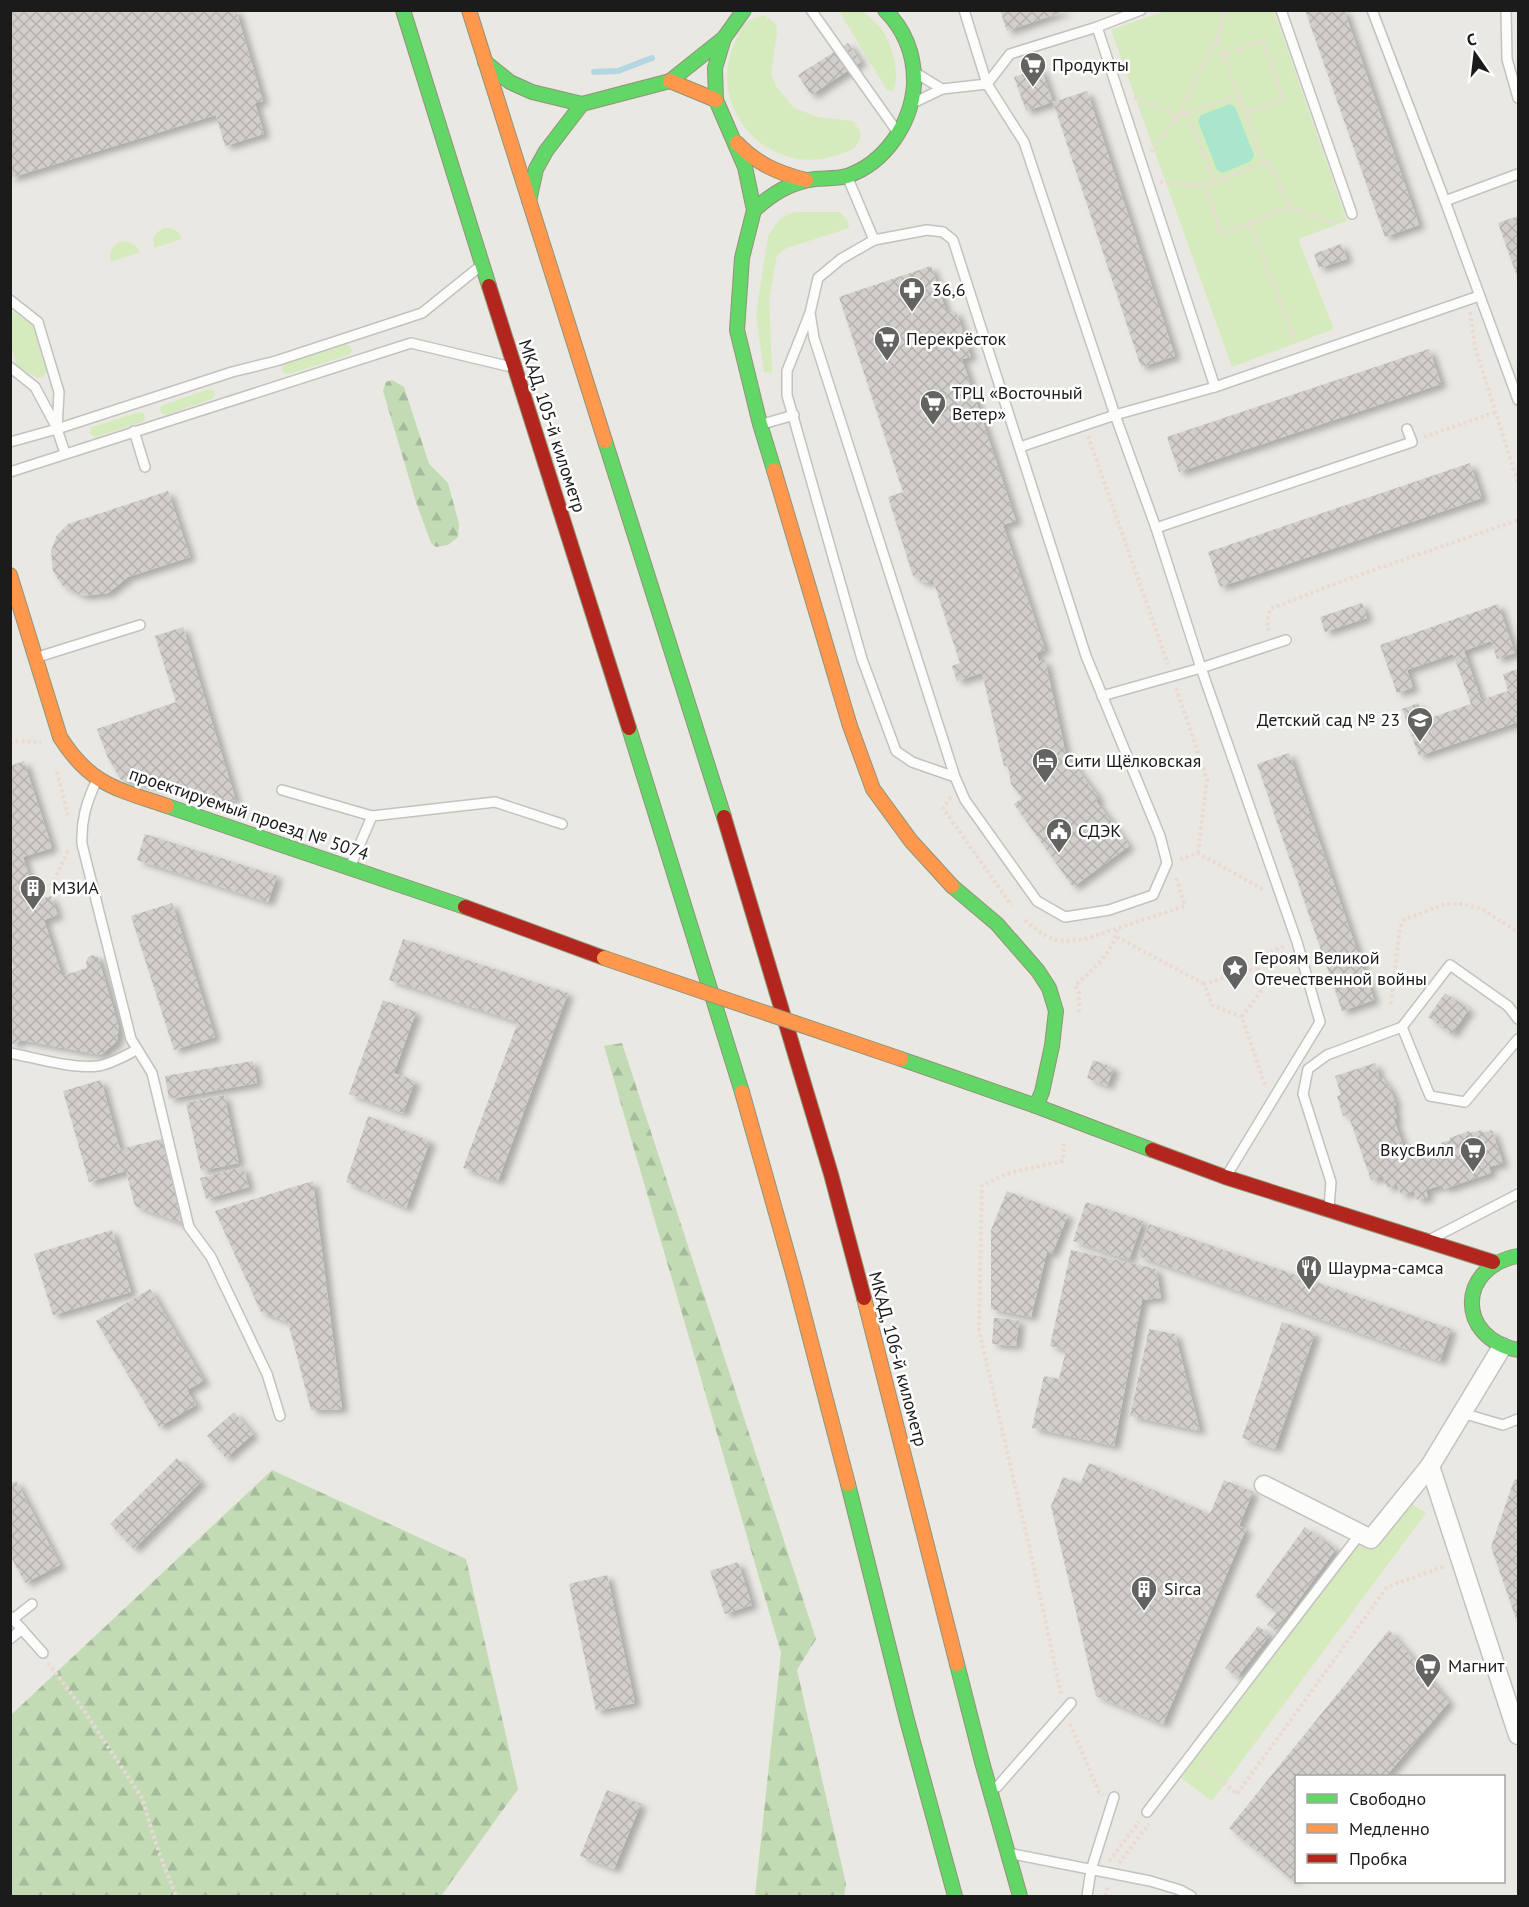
<svg xmlns="http://www.w3.org/2000/svg" width="1529" height="1907" font-family="'PT Sans',sans-serif">
<defs>
<pattern id="forest-firs" width="22" height="20" patternUnits="userSpaceOnUse" patternTransform="scale(1.5)"><rect width="22" height="20" fill="#c2dbb5"/><path d="M5 1l3.5 6h-7zM16 11l3.5 6h-7z" fill="#a6bb9b"/></pattern>
<pattern id="building-cross-hatch" width="8" height="8" patternUnits="userSpaceOnUse" patternTransform="scale(1.5)"><rect width="8" height="8" fill="#d2cfcb"/><path d="M0 0l8 8M0 8l8-8" fill="none" stroke="#b4b1ae"/></pattern>
<filter id="shadow"><feDropShadow dx="6" dy="4" stdDeviation="3" flood-color="#0004"/></filter>
</defs>
<rect width="100%" height="100%" fill="#eae8e2"/>
<g fill="#d5ebbd">
<path d="M839 11H862C870 17 877 23 883 31 892 45 901 76 893 91L887 90Z"/>
<path d="M1165 11H1274L1347 221 1298 239 1334 329 1232 367 1111 30Z"/>
<path d="M764 15 776 24 777 32 771 74 776 86 794 108 818 117 853 121 861 133C858 149 851 151 837 155 766 180 702 103 737 38 739 34 741 29 744 25 748 20 758 17 764 15Z"/>
<path d="M796 212H840L848 221 849 228 787 248 777 255 769 300 772 369 771 373 764 372 756 314 768 236 779 220 788 214Z"/>
<path d="M164 228C173 228 179 230 182 239L154 248C152 238 154 233 164 228Z"/>
<path d="M121 241C130 242 136 243 140 252L111 262C109 251 112 246 121 241Z"/>
<path d="M10 310 32 324 47 371 44 376 38 378 17 366 11 346Z"/>
<path d="M346 344 350 346 352 351 349 355 289 374 283 373 282 368 285 364Z"/>
<path d="M209 389 214 391 215 395 212 399 166 415 161 413 160 409 163 405Z"/>
<path d="M139 412 144 413 145 418 142 422 96 437 91 435 90 431 92 427Z"/>
<path d="M1407 1501 1426 1513 1212 1801 1181 1778 1361 1541Z"/>
</g>
<g fill="url(#forest-firs)">
<path d="M392 380 404 387 429 464 448 483 459 524 458 537 448 545 436 547 431 543 417 505 383 391 386 382Z"/>
<path d="M622 1043 816 1639 797 1670 846 1884 844 1896H755L781 1653 604 1046Z"/>
<path d="M272 1470 466 1559 518 1789 441 1896H11V1715Z"/>
</g>
<path fill="#aae6cd" d="M1230 104 1235 107 1254 155 1251 161 1223 173 1217 170 1198 121 1201 115Z"/>
<g fill="none" stroke-linecap="round" stroke-linejoin="round">
<path stroke="#b3d6e0" stroke-width="6" d="M594 72 618 71 652 58"/>
</g>
<g fill="url(#building-cross-hatch)" filter="url(#shadow)">
<path d="M10 10H236L263 101 255 103 264 134 225 146 216 115 10 178Z"/>
<path d="M1000 10H1065V11L1007 31Z"/>
<path d="M1305 10H1344L1419 225 1385 237Z"/>
<path d="M848 43 861 62 811 95 798 75Z"/>
<path d="M1041 68 1053 102 1026 111 1014 77Z"/>
<path d="M1087 91 1175 356 1141 367 1053 102Z"/>
<path d="M1518 216V279L1498 223Z"/>
<path d="M1341 244 1347 259 1319 268 1314 254Z"/>
<path d="M931 266 947 314 956 311 971 357 962 359 1016 521 1003 525 1045 650 1036 653 1039 661 1045 660 1068 764 1072 762 1099 798 1096 801 1129 846 1073 887 1014 804 1022 798 1011 784 1008 766H1004L982 673 957 681 952 666 960 663 933 580 925 583 913 576 888 497 903 492 839 297Z"/>
<path d="M1429 349 1441 384 1179 472 1167 437Z"/>
<path d="M1470 463 1482 498 1220 587 1208 552Z"/>
<path d="M168 491 190 557 128 577 108 593 83 596 62 585 53 571 51 551 57 535 68 524Z"/>
<path d="M1362 603 1367 618 1325 632 1320 617Z"/>
<path d="M1498 604 1515 653 1497 659 1491 641 1464 651 1481 700 1508 691 1503 674 1518 669V722L1419 756 1402 709 1418 703 1424 720 1471 704 1453 654 1407 670 1413 688 1397 693 1380 645Z"/>
<path d="M183 627 236 801 121 780 108 758 97 729 176 702 155 636Z"/>
<path d="M1289 753 1374 1000 1342 1011 1257 764Z"/>
<path d="M24 761 52 848 23 857 37 900 51 896 54 906 58 915 44 920 62 976 87 968 86 962 88 957 93 955 98 957 119 1028 117 1041 101 1055 21 1040 15 1044 10 1043V969L14 968 10 958V766Z"/>
<path d="M145 834 277 876 268 902 137 860Z"/>
<path d="M172 903 215 1037 174 1050 131 916Z"/>
<path d="M403 939 568 993 498 1181 463 1168 518 1022 389 980Z"/>
<path d="M1445 993 1469 1009 1452 1034 1428 1017Z"/>
<path d="M383 1000 416 1012 394 1073 415 1081 403 1113 349 1094Z"/>
<path d="M1093 1060 1114 1068 1107 1086 1087 1078Z"/>
<path d="M253 1061 257 1083 169 1099 165 1076Z"/>
<path d="M1375 1063 1380 1079 1383 1078 1387 1087 1389 1086 1396 1105 1393 1106 1397 1118 1394 1119 1406 1155 1422 1149 1424 1156 1443 1149 1441 1143 1450 1140V1138L1469 1131 1470 1133 1482 1130 1483 1133 1492 1130 1503 1163 1489 1167 1491 1173 1444 1189 1442 1185 1426 1190 1428 1197 1417 1200 1414 1191 1401 1195 1397 1184 1387 1188 1383 1176 1371 1180 1348 1114 1343 1116 1337 1096 1341 1095 1335 1076Z"/>
<path d="M101 1080 120 1149 162 1139 184 1224 135 1206 126 1171 89 1182 63 1091Z"/>
<path d="M224 1095 239 1163 201 1171 186 1103Z"/>
<path d="M368 1116 430 1141 406 1208 346 1182Z"/>
<path d="M243 1167 249 1187 206 1199 200 1178Z"/>
<path d="M313 1181 342 1409 311 1410 288 1322 261 1312 215 1211Z"/>
<path d="M1007 1191 1068 1215 1052 1254 1047 1252 1031 1317 991 1309V1230Z"/>
<path d="M1086 1202 1143 1221 1129 1260 1073 1241Z"/>
<path d="M1149 1224 1451 1329 1440 1361 1138 1256Z"/>
<path d="M112 1230 131 1292 53 1315 34 1254Z"/>
<path d="M1071 1250 1156 1269 1161 1298 1142 1300 1114 1446 1032 1428 1044 1376 1059 1379 1066 1350 1050 1346Z"/>
<path d="M150 1289 204 1381 187 1390 196 1405 159 1427 96 1321Z"/>
<path d="M994 1318 1019 1320 1016 1346 992 1344Z"/>
<path d="M1282 1322 1315 1333 1275 1449 1242 1438Z"/>
<path d="M1149 1329 1175 1334 1200 1431 1130 1416Z"/>
<path d="M234 1412 253 1434 226 1458 207 1436Z"/>
<path d="M177 1458 201 1482 134 1549 110 1524Z"/>
<path d="M1089 1463 1210 1514 1224 1480 1253 1492 1239 1526 1246 1529 1163 1724 1096 1696 1051 1506 1063 1477 1080 1484Z"/>
<path d="M1518 1479V1624L1491 1547 1514 1480Z"/>
<path d="M16 1481 60 1565 25 1583 10 1555V1484Z"/>
<path d="M1305 1527 1336 1549 1276 1631 1267 1625 1277 1612 1255 1596Z"/>
<path d="M738 1562 752 1605 725 1614 710 1571Z"/>
<path d="M607 1575 635 1703 596 1711 569 1584Z"/>
<path d="M1258 1626 1270 1635 1237 1677 1225 1668Z"/>
<path d="M1389 1630 1449 1702 1386 1776H1296L1295 1882 1229 1828Z"/>
<path d="M607 1790 641 1804 614 1869 580 1856Z"/>
</g>
<g fill="none" stroke-linecap="round" stroke-linejoin="round">
<g stroke="#c2c2bf" stroke-width="12">
<g id="lane">
<path d="M811 10 896 130"/>
<path d="M964 10 987 84 1010 54 1097 27 1215 387 1115 415 1020 447"/>
<path d="M1281 10 1352 214"/>
<path d="M1372 10 1445 201 1518 400"/>
<path d="M1506 10 1507 59 1518 98"/>
<path d="M1097 27 1141 10"/>
<path d="M916 73 942 89"/>
<path d="M915 102 942 89 987 84 1024 142 1115 415 1156 528 1201 668 1297 942 1320 1022 1227 1175"/>
<path d="M847 176 874 240"/>
<path d="M1445 201 1518 174"/>
<path d="M10 300 38 322 59 392 57 429 65 453"/>
<path d="M810 313 814 338 955 777 965 800 1037 901 1065 917 1109 910 1153 895 1167 863 1160 836 1086 656 953 240 943 232 927 230 874 240 841 259 818 278 810 313 787 371V395L862 659 896 751 912 762 955 777"/>
<path d="M10 367 35 387 57 428"/>
<path d="M1215 387 1479 296"/>
<path d="M763 424 794 415"/>
<path d="M134 431 145 467"/>
<path d="M10 442 57 429 232 372 276 361 422 313 478 268"/>
<path d="M10 472 411 343 507 366"/>
<path d="M1156 528 1412 442 1407 429"/>
<path d="M38 657 140 625"/>
<path d="M1102 696 1201 668 1286 640"/>
<path d="M96 782C86 803 81 821 82 844L131 1039 152 1073 189 1227 211 1257 267 1374 280 1416"/>
<path d="M282 790 372 816 351 865"/>
<path d="M372 816 495 802 562 824"/>
<path d="M1402 1027 1430 1096 1465 1102 1518 1039"/>
<path d="M10 1053C36 1058 72 1069 98 1066 111 1064 125 1056 136 1050"/>
<path d="M1329 1207 1331 1182 1303 1094 1308 1069 1327 1055 1402 1027 1450 965 1508 1006 1518 1019"/>
<path d="M1433 1238 1518 1194"/>
<path d="M1462 1413 1503 1425 1518 1419"/>
<path d="M10 1616 43 1653"/>
<path d="M13 1619 32 1604"/>
<path d="M10 1639 22 1629"/>
<path d="M997 1787 1071 1703"/>
<path d="M1147 1812 1360 1534"/>
<path d="M1013 1854 1150 1881 1180 1890 1191 1896"/>
<path d="M1087 1896 1091 1870 1114 1797"/>
</g>
</g>
<g stroke="#c2c2bf" stroke-width="21">
<g id="street">
<path d="M1430 1466 1518 1735"/>
<path d="M1264 1485 1371 1539 1430 1466 1502 1347"/>
</g>
</g>
<g stroke="#91937a" stroke-width="16">
<g id="fast">
<path d="M403 10 489 286"/>
<path d="M724 38 715 68 716 100 745 167 754 210 742 258 737 330 760 424 774 470"/>
<path d="M485 62 510 82 532 92 582 104 670 81 724 38 744 10"/>
<path d="M529 201 536 169 546 151 582 104"/>
<path d="M754 210C772 194 790 182 815 179 825 178 836 179 847 176 885 163 911 124 914 85 915 56 905 30 885 10"/>
<path d="M605 441 724 817"/>
<path d="M629 728 742 1092"/>
<path d="M167 806 465 907"/>
<path d="M952 886 997 924 1038 971 1049 988 1056 1011 1052 1046 1042 1092 1036 1106"/>
<path d="M901 1059 1036 1106 1152 1150"/>
<path d="M1518 1256C1457 1267 1456 1338 1518 1350"/>
<path d="M848 1484 907 1720 955 1896"/>
<path d="M957 1664 982 1762 1020 1896"/>
</g>
</g>
<g stroke="#91937a" stroke-width="16">
<g id="slow">
<path d="M469 10 605 441"/>
<path d="M670 81 716 100"/>
<path d="M737 143C757 164 778 173 806 180"/>
<path d="M774 470 850 726 873 789 911 841 952 886"/>
<path d="M10 575 60 737C90 785 117 789 167 806"/>
<path d="M742 1092 794 1277 848 1484"/>
<path d="M864 1298 957 1664"/>
</g>
</g>
<g stroke="#91937a" stroke-width="16">
<g id="jam">
<path d="M489 286 629 728"/>
<path d="M724 817 831 1174 864 1298"/>
<path d="M465 907 604 958"/>
<path d="M1152 1150 1225 1177 1493 1262"/>
</g>
</g>
<g stroke="#ead9d6" stroke-width="4" stroke-dasharray="3 3" stroke-linecap="butt">
<path d="M1217 39 1238 95"/>
<path d="M1223 55 1263 41 1283 99 1245 113"/>
<path d="M1134 97 1178 116 1238 95 1264 163"/>
<path d="M1187 113 1215 182"/>
<path d="M1151 152 1178 116 1217 38 1226 10"/>
<path d="M1160 182 1205 186"/>
<path d="M1289 207 1329 222 1341 218"/>
<path d="M1250 223 1221 233 1205 186 1269 161 1289 207 1250 223 1297 345"/>
<path d="M1470 312 1475 347 1518 483"/>
<path d="M1088 436 1168 664"/>
<path d="M1424 437 1496 412"/>
<path d="M1269 631 1267 622 1270 609 1342 581 1518 520"/>
<path d="M1176 688 1207 779 1198 853"/>
<path d="M10 744 18 741 41 742"/>
<path d="M57 772 69 819"/>
<path d="M951 797 943 808 1012 906"/>
<path d="M1180 859 1198 853 1264 890"/>
<path d="M51 886 69 849"/>
<path d="M1025 920 1041 933 1055 940 1067 941 1085 939 1185 906 1176 877"/>
<path d="M1117 937 1204 984"/>
<path d="M1391 1004 1400 927 1405 919 1446 904H1463L1482 909 1518 932"/>
<path d="M1079 1012V993L1075 985C1091 972 1116 950 1117 928"/>
<path d="M1242 1017 1212 1005 1204 984 1256 968"/>
<path d="M1265 1085 1242 1017 1263 988 1254 958 1285 946"/>
<path d="M48 1663 85 1712 142 1798 158 1850 176 1896"/>
<path d="M1061 1694 1035 1572 979 1330 982 1185 1013 1172 1063 1161 1064 1144"/>
<path d="M1070 1724 1099 1792 1103 1795"/>
<path d="M1201 1763 1237 1794 1387 1587 1445 1566"/>
<path d="M1109 1861 1139 1822"/>
<path d="M1119 1863 1149 1824"/>
<path d="M1105 1896 1108 1886"/>
</g>
<use href="#lane" stroke="#fcfcfb" stroke-width="9"/>
<use href="#street" stroke="#fcfcfb" stroke-width="18"/>
<use href="#fast" stroke="#63d668" stroke-width="14"/>
<use href="#slow" stroke="#ff974d" stroke-width="14"/>
<use href="#jam" stroke="#b3261e" stroke-width="14"/>
<g stroke="#91937a" stroke-width="16" stroke-linecap="butt">
<path id="slow-bridge" d="M604 958 901 1059"/>
</g>
<use href="#slow-bridge" stroke="#ff974d" stroke-width="14"/>
</g>
<defs>
<g id="supermarket-pin" transform="scale(1.35)"><path d="M0 17L-7.5 6A9.5 9.5 0 1 1 7.5 6Z" fill="#636361" stroke="#fff"/><path d="M-6-5.5h2.5l.6 2H6L4.5 2H-2.5L-4.4-4H-6ZM-1.5 3.2a1.3 1.3 0 1 0 .1 0ZM3 3.2a1.3 1.3 0 1 0 .1 0Z" fill="#fff"/></g>
<g id="pharmacy-pin" transform="scale(1.35)"><path d="M0 17L-7.5 6A9.5 9.5 0 1 1 7.5 6Z" fill="#636361" stroke="#fff"/><path d="M-2-6h4v4h4v4h-4v4h-4v-4h-4v-4h4Z" fill="#fff"/></g>
<g id="school-pin" transform="scale(1.35)"><path d="M0 17L-7.5 6A9.5 9.5 0 1 1 7.5 6Z" fill="#636361" stroke="#fff"/><path d="M0-5L7-2L0 1L-7-2ZM-4 1L0 2.5L4 1V4Q0 6-4 4Z" fill="#fff"/></g>
<g id="hotel-pin" transform="scale(1.35)"><path d="M0 17L-7.5 6A9.5 9.5 0 1 1 7.5 6Z" fill="#636361" stroke="#fff"/><path d="M-6-4.5h1.5V1H6V5H4.5V3h-9V5H-6ZM-4 0a1.8 1.8 0 1 1 3.6 0ZM.5 0V-2.5h3Q6-2.5 6 0Z" fill="#fff"/></g>
<g id="civic-pin" transform="scale(1.35)"><path d="M0 17L-7.5 6A9.5 9.5 0 1 1 7.5 6Z" fill="#636361" stroke="#fff"/><path d="M-.6-6.5H3V-4.5H.6V-3L4-1V1h2V6H-6V1h2V-1L-.6-3ZM-1.2 2.5V6h2.4V2.5Z" fill="#fff"/></g>
<g id="building-pin" transform="scale(1.35)"><path d="M0 17L-7.5 6A9.5 9.5 0 1 1 7.5 6Z" fill="#636361" stroke="#fff"/><path d="M-4-6H4V6H1V3H-1V6H-4ZM-2.5-4.3h1.7v1.8h-1.7ZM.8-4.3h1.7v1.8H.8ZM-2.5-1h1.7V.8h-1.7ZM.8-1h1.7V.8H.8Z" fill="#fff"/></g>
<g id="sight-pin" transform="scale(1.35)"><path d="M0 17L-7.5 6A9.5 9.5 0 1 1 7.5 6Z" fill="#636361" stroke="#fff"/><path d="M0-6L1.8-2.2L6-1.7L2.9 1.2L3.7 5.4L0 3.3L-3.7 5.4L-2.9 1.2L-6-1.7L-1.8-2.2Z" fill="#fff"/></g>
<g id="restaurant-pin" transform="scale(1.35)"><path d="M0 17L-7.5 6A9.5 9.5 0 1 1 7.5 6Z" fill="#636361" stroke="#fff"/><path d="M-5-6h1v4h1v-4h1v4h1v-4h1v5L-1.5 .5V6h-2V.5L-5-1ZM5-6V6H3V1.5H1.5Q1.5-4 5-6Z" fill="#fff"/></g>
</defs>
<g fill-rule="evenodd">
<use href="#supermarket-pin" x="1033" y="65"/>
<use href="#pharmacy-pin" x="912" y="290"/>
<use href="#supermarket-pin" x="887" y="339"/>
<use href="#supermarket-pin" x="933" y="403"/>
<use href="#school-pin" x="1420" y="720"/>
<use href="#hotel-pin" x="1045" y="761"/>
<use href="#civic-pin" x="1059" y="831"/>
<use href="#building-pin" x="33" y="888"/>
<use href="#sight-pin" x="1235" y="968"/>
<use href="#supermarket-pin" x="1473" y="1150"/>
<use href="#restaurant-pin" x="1309" y="1268"/>
<use href="#building-pin" x="1144" y="1589"/>
<use href="#supermarket-pin" x="1428" y="1666"/>
</g>
<g text-anchor="middle" stroke-width="5" stroke-linejoin="round" paint-order="stroke">
<g font-size="18" fill="#1b1b1b" stroke="#fff" text-anchor="start">
<text x="1052" y="71">Продукты</text>
<text x="932" y="296">36,6</text>
<text x="906" y="345">Перекрёсток</text>
<text x="952" y="399">ТРЦ «Восточный<tspan x="952" dy="21">Ветер»</tspan></text>
<text x="1400" y="726" text-anchor="end">Детский сад № 23</text>
<text x="1064" y="767">Сити Щёлковская</text>
<text x="1078" y="837">СДЭК</text>
<text x="52" y="894">МЗИА</text>
<text x="1254" y="964">Героям Великой<tspan x="1254" dy="21">Отечественной войны</tspan></text>
<text x="1454" y="1156" text-anchor="end">ВкусВилл</text>
<text x="1328" y="1274">Шаурма-самса</text>
<text x="1164" y="1595">Sirca</text>
<text x="1448" y="1672">Магнит</text>
</g>
<g font-size="18" fill="#1b1b1b" stroke="#fff">
<text transform="translate(552 426) rotate(72)" y="6">МКАД, 105-й километр</text>
<text transform="translate(249 814) rotate(19)" y="6">проектируемый проезд № 5074</text>
<text transform="translate(898 1359) rotate(75)" y="6">МКАД, 106-й километр</text>
</g>
</g>
<rect width="1529" height="1907" fill="none" stroke="#1b1b1b" stroke-width="24"/>
<rect x="1295" y="1775" width="210" height="108" fill="#ffffff" stroke="#a4a4a4" stroke-width="1.5"/>
<rect x="1307" y="1794" width="30" height="9" fill="#63d668" stroke="#a4a4a4" stroke-width="1.5"/>
<text x="1349" y="1805" font-size="18" fill="#1b1b1b">Свободно</text>
<rect x="1307" y="1824" width="30" height="9" fill="#ff974d" stroke="#a4a4a4" stroke-width="1.5"/>
<text x="1349" y="1835" font-size="18" fill="#1b1b1b">Медленно</text>
<rect x="1307" y="1854" width="30" height="9" fill="#b3261e" stroke="#a4a4a4" stroke-width="1.5"/>
<text x="1349" y="1865" font-size="18" fill="#1b1b1b">Пробка</text>
<g transform="translate(1475 54) rotate(346)" stroke="#ffffff" stroke-width="4.5" paint-order="stroke">
<path d="M0-4.5L10 22L0 15L-10 22Z" fill="#1b1b1b"/>
<text y="-9" font-size="16" font-weight="bold" text-anchor="middle" fill="#1b1b1b">С</text>
</g>
</svg>
